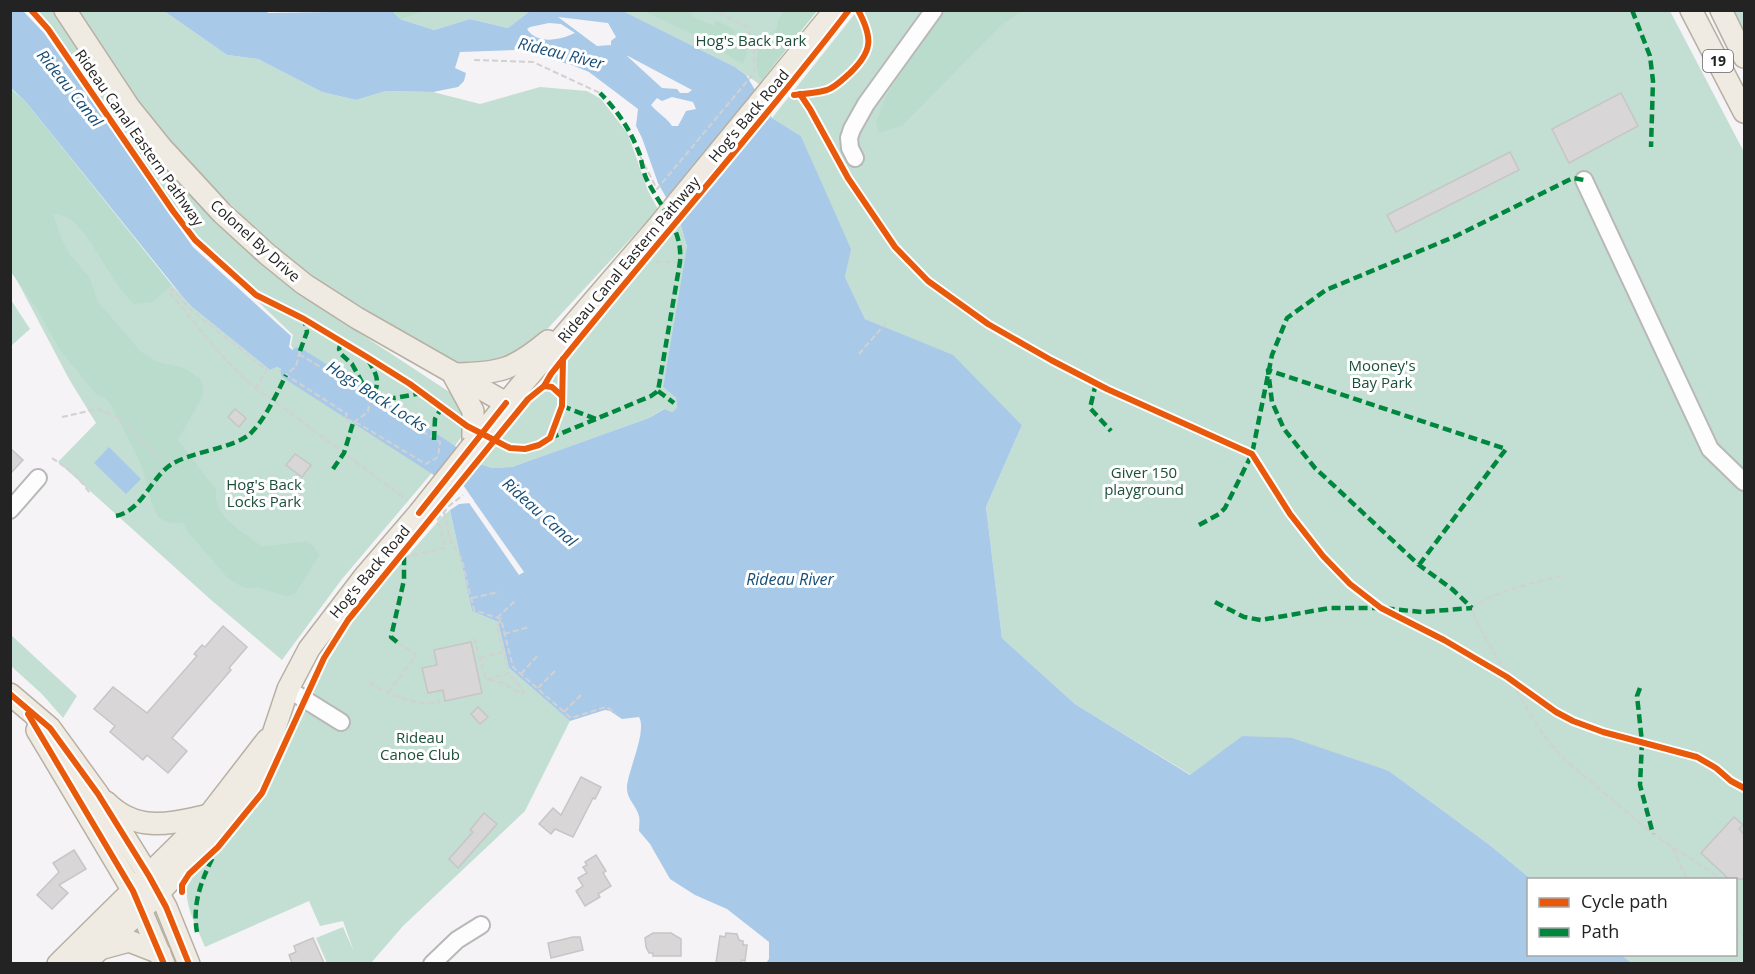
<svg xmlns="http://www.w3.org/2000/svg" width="1755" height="974" font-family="'Open Sans',sans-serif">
<rect width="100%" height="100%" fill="#f5f3f5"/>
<g fill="#c3ded2">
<path d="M36 11H54L76 45 299 290 332 315 460 399 467 429 452 450 384 405 293 349 291 345 293 335 248 292 241 279 196 235 173 205 50 26Z"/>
<path d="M79 11H164L227 55 258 59 322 92 356 100 386 91 433 92 480 104 540 87 587 91 601 99 628 134 648 191 658 209 539 338 503 365H461L319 282 259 232 203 177 167 137 136 97Z"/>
<path d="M392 11H530L508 28 470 19 434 30 400 19Z"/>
<path d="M623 11H813L759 84 735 67Z"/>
<path d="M857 11H1670L1744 152V963H1632L1621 955 1736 954V880L1531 879 1491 846 1389 771 1242 736 1191 775 1075 704 1002 638 986 507 1022 425 953 356 865 319 845 277 850 249 801 136 772 118Z"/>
<path d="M1732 11H1744V35Z"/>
<path d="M52 200 172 285 192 307 270 370 277 367 288 372 436 468 342 579 282 660 210 599 58 462 96 423 69 379 11 269 10 235Z"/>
<path d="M680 222 687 247V254L663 387 676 398 677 408 672 412 663 409 649 418 512 467 492 468 478 465Z"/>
<path d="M11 300 30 329 11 346H10Z"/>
<path d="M450 510 472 611 498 622 509 668 570 721 525 811 403 926 371 963H327L316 938 343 927 354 952 343 921 320 926 309 901 205 947C197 926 181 902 189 880L263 799 330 654 361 609 441 518Z"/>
<path d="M11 635 77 696 63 718 42 694 11 666Z"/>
</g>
<g fill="#b9dccd">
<path d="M392 11H424L400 19Z"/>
<path d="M644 11H693L691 16 714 26 716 20 735 30 734 40 748 49 743 64 690 33Z"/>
<path d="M784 11H817L762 80C754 71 755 52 762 43 766 38 772 34 777 29L778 20Z"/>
<path d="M947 11H1022L1001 25 903 125 879 133 876 122 886 96 937 19Z"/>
<path d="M10 88 26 102 172 285 152 302 134 304C110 281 99 249 77 225 71 218 62 214 53 214L61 238 70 255 89 277 98 302 141 352 157 362 184 368 200 379 203 388 202 397 178 440 216 490C212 517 244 532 262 547L307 541 314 547 319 555 295 594 286 596 260 588H244L228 578 187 531 184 523 167 522 158 517 151 501 140 461 111 405 105 398 96 394 60 350 37 309 11 272Z"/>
</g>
<g fill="#a8cae8" fill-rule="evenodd">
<path d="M265 10 268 13 392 11 400 19 434 30 470 19 508 28 530 11H623L735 67 746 75 772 118 801 136 851 249 845 277 865 319 953 355 1022 425 986 507 1002 638 1075 704 1190 775 1242 736 1292 738 1389 771 1491 846 1531 879 1528 880V954L1621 955 1632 963H766L769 959V942L727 909 695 895 670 879 650 844 639 831C639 827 640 820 639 816 636 805 626 799 627 786 629 768 647 731 639 717L622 719 610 711 605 710 570 721 509 668 498 622 472 611 450 510 459 504 470 503 474 501 463 485 446 474 459 458 492 468 512 467 649 418 664 409 672 412 677 408 676 398 663 387 687 247 680 222 658 183 642 138 636 126 638 109 589 72 572 65 515 50 460 52 455 68 466 73 464 81 458 87 433 92 386 91 356 100 322 92 258 59 227 55 164 11ZM558 17 608 23 616 37 611 41V45L597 46ZM549 23 561 24 575 33C560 40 537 45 527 29L530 27ZM627 56H628L692 90 688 93H680L677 89 662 88ZM672 97 693 102 696 109 686 111 678 126H672C669 120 657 112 651 105L657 98 662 101Z"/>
<path d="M10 11H23L44 33 193 247 291 336 289 347 298 355 288 372 277 367 270 370 192 307 182 296 26 102 11 88Z"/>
<path d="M109 447 141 479 126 494 94 463Z"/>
</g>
<g fill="#f5f3f5">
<path d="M759 89 771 112 678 224 666 203Z"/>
<path d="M460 455 480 462 462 484 524 572 519 575 467 500H470L461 487 444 476Z"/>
</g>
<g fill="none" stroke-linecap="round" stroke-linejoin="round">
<g stroke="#a8cae8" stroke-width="15">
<path d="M278 350 296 366 463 472"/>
<path d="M298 355 440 445 459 458 446 474 288 372Z"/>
</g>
</g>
<g fill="#d8d6d6" stroke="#c7c5c6" stroke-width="1.5">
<path d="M1621 93 1638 126 1569 163 1552 129Z"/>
<path d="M1510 152 1519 170 1396 232 1387 215Z"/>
<path d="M235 409 246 418 239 427 228 417Z"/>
<path d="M10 448 23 460 10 474Z"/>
<path d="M295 454 311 465 302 477 286 465Z"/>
<path d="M223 626 247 647 229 668 231 670 172 738 187 751 168 773 147 755 143 760 110 732 115 726 94 709 113 687 147 713 197 656 194 654 202 645 205 647Z"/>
<path d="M471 642 482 693 445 701 443 690 428 693 422 668 437 665 434 650Z"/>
<path d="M478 707 488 717 480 724 471 714Z"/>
<path d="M581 777 601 787 595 799 593 798 573 837 555 829 551 834 539 824 553 808 561 815Z"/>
<path d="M484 813 497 824 458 868 449 859 473 832 470 830Z"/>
<path d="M1734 817 1743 825 1739 829 1744 834V879H1729L1701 853Z"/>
<path d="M74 850 86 869 59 885 68 893 52 909 37 895 59 872 53 863Z"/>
<path d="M596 855 606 871 603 873 611 886 598 894 600 897 585 906 576 891 583 886 578 878 587 873 583 867 587 865 585 862Z"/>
<path d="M653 933H671L681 939V956H653V953H649L646 947 645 938Z"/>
<path d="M726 933 737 934 739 940 743 941V945H747L745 961 742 960 741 963H716L720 936 725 937Z"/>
<path d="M573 937H580L583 950 551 958 548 943Z"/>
<path d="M313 938 324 963H292L289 955 296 952 294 946Z"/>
</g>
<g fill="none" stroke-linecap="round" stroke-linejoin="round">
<g stroke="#b9b8b9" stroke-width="20">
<g id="minor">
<path d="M855 158 850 148 849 138 852 129 866 104 934 10"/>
<path d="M1584 180 1710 449 1744 482"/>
<path d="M10 510 38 478"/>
<path d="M288 689 341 722"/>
<path d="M432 964 457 940 481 925"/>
</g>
</g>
<g stroke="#b7b0a2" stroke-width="24">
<g id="major">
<path d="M65 10 129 107 162 148 222 213 267 254 304 284 357 318 506 403"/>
<path d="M1691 10 1744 112"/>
<path d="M1721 10 1744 57"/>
<path d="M456 374C501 373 513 370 548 341"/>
<path d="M454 376 473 411V445"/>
<path d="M473 445 517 390 659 225 835 10"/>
<path d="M10 694 50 728 98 794 149 876 166 907 189 964"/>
<path d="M37 730 133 891 164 964"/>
<path d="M106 802C138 834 171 823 209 815"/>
<path d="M103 948 129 941 160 953"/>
<path d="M58 964 209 815 267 740"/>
<path d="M84 964 158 894 236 809 261 770 288 689 309 649 364 577 419 513"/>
</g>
</g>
<g stroke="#d2d1d2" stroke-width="2" stroke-dasharray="6 3" stroke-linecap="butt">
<path d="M474 60 533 62 600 93"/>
<path d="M640 156 657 189 754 73V47L747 27 714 10"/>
<path d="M656 262H680"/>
<path d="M300 351 296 366 286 375 347 414 345 418 359 424 426 464 438 457 440 442 383 408 381 401 373 395 370 398 368 412 353 423"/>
<path d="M299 354 360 391 364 386 375 392"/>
<path d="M859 354 886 323"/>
<path d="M255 389 267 370 191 310 172 289 169 292C202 330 231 374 274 401L407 500"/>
<path d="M62 417 98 409 121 419 155 454 173 463"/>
<path d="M52 458 75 474 90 493"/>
<path d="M444 512 451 542 462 560 474 610 501 619 513 667 571 718 606 707 616 713"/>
<path d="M404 557 445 548 440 526 436 522 449 506 463 495"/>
<path d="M1561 576C1530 584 1498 590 1472 608L1477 623 1531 716 1545 737 1564 759 1653 834 1720 878"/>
<path d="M472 598 499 592"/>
<path d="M497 618 516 600"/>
<path d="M504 634 529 627"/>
<path d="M474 638 486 680 509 673 497 626 501 619"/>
<path d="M480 658 503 652"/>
<path d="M521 674 539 654"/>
<path d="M489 680 503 683 521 694 524 692 509 673"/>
<path d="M369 683C392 695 412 705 439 703L438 695"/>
<path d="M538 688 555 671"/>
<path d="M388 693 416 655 397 642"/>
<path d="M564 712 583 693"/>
<path d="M1673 848 1687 880"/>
<path d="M1736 928 1744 936"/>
</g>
<use href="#minor" stroke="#fefdfe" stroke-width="16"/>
<use href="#major" stroke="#efebe3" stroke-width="21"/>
<g stroke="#b7b0a2" stroke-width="24" stroke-linecap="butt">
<path id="major-bridge" d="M419 513 473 445"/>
</g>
<use href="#major-bridge" stroke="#efebe3" stroke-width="21"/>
<g stroke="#00873e" stroke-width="4.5" stroke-dasharray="9 4.5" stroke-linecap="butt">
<path d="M1632 10 1650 56 1653 81 1651 147"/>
<path d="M341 342 339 349 341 354 352 364 364 386"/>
<path d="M300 351 307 332 304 319"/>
<path d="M368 360C376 373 381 382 373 395"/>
<path d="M1096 383 1090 408 1111 431"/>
<path d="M658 391 674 403"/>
<path d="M375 392 388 399 423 393"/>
<path d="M562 406 596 419 651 396 658 391 680 262C683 228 660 207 646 178 643 171 642 163 640 155 631 131 618 111 600 93"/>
<path d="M550 438 596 419"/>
<path d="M434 440 435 419 442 407"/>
<path d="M333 469 344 453 353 423"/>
<path d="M116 516C143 510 150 478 172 464 191 452 234 448 250 434 266 418 276 395 286 375"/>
<path d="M1199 525 1219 514 1225 508 1252 454 1272 355 1287 318 1326 290 1456 236 1573 178 1584 180"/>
<path d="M1419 565 1506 449 1268 370 1272 402 1284 429 1315 468 1419 565 1452 589 1472 608"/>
<path d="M1215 602 1244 617 1261 620 1330 608H1381L1422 612 1472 608"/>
<path d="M397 642 391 637 404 580V557"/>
<path d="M1640 688 1637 696 1642 742 1640 785 1653 834"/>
<path d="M197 932C192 905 201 881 213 857"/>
</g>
<g stroke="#fff" stroke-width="10">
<g id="cycleway">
<path d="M31 10 48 29 173 211 195 240 256 295 304 319 367 357 410 384 467 426 510 448 525 449 539 445 550 438 562 406 563 359"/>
<path d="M800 94 810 109 848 178 895 247 928 281 988 324 1051 360 1107 389 1252 454 1290 514 1323 556 1350 584 1381 608 1444 640 1507 677 1556 712 1573 721 1603 732 1697 757 1716 768 1731 781 1744 788"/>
<path d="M794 95C805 94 816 93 827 90 836 87 843 79 850 73 873 51 873 38 858 10"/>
<path d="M544 386 551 374C649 251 753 135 849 10"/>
<path d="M419 513 506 403"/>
<path d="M10 694 50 728 98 794 149 876 166 907 189 964"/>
<path d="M28 714 133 891 164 964"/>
<path d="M182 892V885L189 874 218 847 262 793 324 658 348 620 528 399 544 386 552 387 562 396"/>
</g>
</g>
<use href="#cycleway" stroke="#e8590c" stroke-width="6"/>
</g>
<g text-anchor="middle" stroke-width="6" stroke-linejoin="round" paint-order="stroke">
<rect fill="#fff" stroke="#666566" stroke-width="1.5" x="1703" y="50" width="30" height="22" rx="4.5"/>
<g font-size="14" font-weight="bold" fill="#242324">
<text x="1718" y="66">19</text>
</g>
<g font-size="15" fill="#1b4f3b" stroke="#fff">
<text x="751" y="46">Hog's Back Park</text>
<text x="1382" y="371">Mooney's<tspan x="1382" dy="17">Bay Park</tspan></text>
<text x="1144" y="478">Giver 150<tspan x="1144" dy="17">playground</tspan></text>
<text x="264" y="490">Hog's Back<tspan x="264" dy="17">Locks Park</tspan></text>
<text x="420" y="743">Rideau<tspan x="420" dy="17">Canoe Club</tspan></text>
</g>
<g font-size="15" fill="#242324" stroke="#fff">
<text transform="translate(749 116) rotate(-50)" y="5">Hog's Back Road</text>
<text transform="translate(139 138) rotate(55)" y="5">Rideau Canal Eastern Pathway</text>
<text transform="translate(255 241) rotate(42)" y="5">Colonel By Drive</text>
<text transform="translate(629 260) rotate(-50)" y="5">Rideau Canal Eastern Pathway</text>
<text transform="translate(370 572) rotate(-50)" y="5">Hog's Back Road</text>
</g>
<g font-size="16" font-style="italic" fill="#174e77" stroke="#fff">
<text transform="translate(561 53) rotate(14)" y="6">Rideau River</text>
<text transform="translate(70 88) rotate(51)" y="6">Rideau Canal</text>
<text transform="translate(377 396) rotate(33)" y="6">Hogs Back Locks</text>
<text transform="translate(540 512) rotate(42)" y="6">Rideau Canal</text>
<text x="790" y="585">Rideau River</text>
</g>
</g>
<rect width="1755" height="974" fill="none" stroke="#242324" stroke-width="24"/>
<rect x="1527" y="878" width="210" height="78" fill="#ffffff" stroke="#a7a7a7" stroke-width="1.5"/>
<rect x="1539" y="898" width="30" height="9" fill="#e8590c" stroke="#a7a7a7" stroke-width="1.5"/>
<text x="1581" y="908" font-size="18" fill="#242324">Cycle path</text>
<rect x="1539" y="928" width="30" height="9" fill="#00873e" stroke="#a7a7a7" stroke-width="1.5"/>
<text x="1581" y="938" font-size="18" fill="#242324">Path</text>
</svg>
